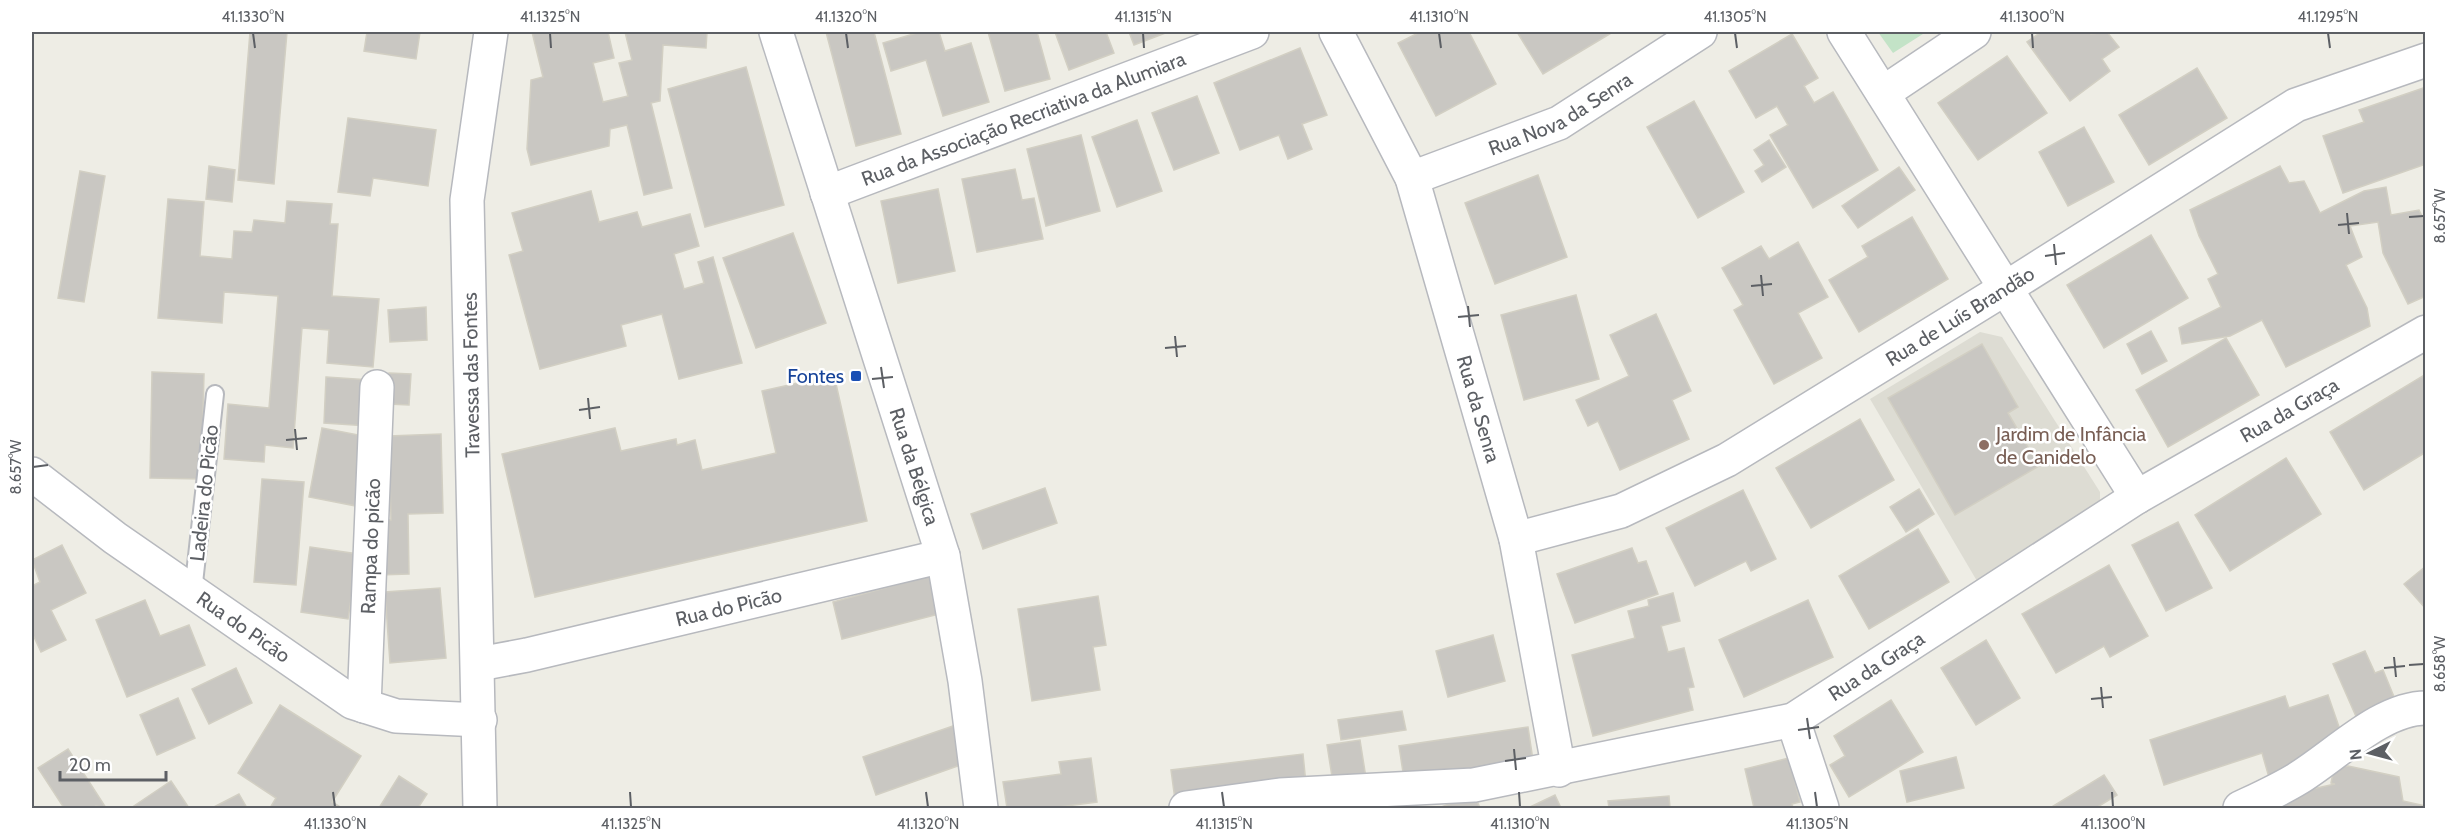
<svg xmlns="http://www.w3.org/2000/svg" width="2457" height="840" font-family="Cabin,sans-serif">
<rect width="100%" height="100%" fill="#eeede5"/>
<path fill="#dddcd3" d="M1980 332 2002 337 2100 492V502L1977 581 1870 399Z"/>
<path fill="#c3e3c7" d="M1878 32H1926L1893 53Z"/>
<g fill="#c9c7c2" stroke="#d2cfc3" stroke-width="1.5">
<path d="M250 32H287L274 184 238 180Z"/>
<path d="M367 32H420L416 59 364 51Z"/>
<path d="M532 32H608L614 58 593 63 603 102 628 96 619 63 632 60 625 32H707L706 48 663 45 660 101 651 103 672 188 644 195 627 125 610 129 609 146 531 165 527 149 531 80 543 77Z"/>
<path d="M826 32H874L901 134 856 146Z"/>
<path d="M920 32H939L945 51 971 43 989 102 943 116 926 60 891 71 883 43Z"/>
<path d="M988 32H1037L1050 79 1005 91Z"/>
<path d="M1055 32H1106L1114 53 1069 70Z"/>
<path d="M1129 32H1168L1134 45Z"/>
<path d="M1420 32H1469L1496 84 1436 116 1398 43Z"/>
<path d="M1517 32H1613L1543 74Z"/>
<path d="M2041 32H2089L2091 34 2107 32 2119 47 2102 59 2110 71 2070 101 2027 42Z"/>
<path d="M1792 34 1818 78 1804 86 1814 103 1833 92 1878 170 1813 208 1770 135 1788 125 1777 106 1756 118 1729 71Z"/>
<path d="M1300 48 1327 115 1302 124 1312 149 1288 159 1279 135 1240 150 1214 83Z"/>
<path d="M2007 56 2047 113 1978 160 1938 103Z"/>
<path d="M746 67 784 205 705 227 668 89Z"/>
<path d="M2197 68 2227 118 2149 165 2119 115Z"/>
<path d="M2426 87V164L2343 193 2323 136 2364 122 2359 110Z"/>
<path d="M1197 96 1219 153 1174 170 1152 113Z"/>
<path d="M1694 101 1744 192 1698 218 1647 127Z"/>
<path d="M348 118 436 130 428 186 373 178 370 196 338 192Z"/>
<path d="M1137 120 1162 191 1117 207 1092 137Z"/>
<path d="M2084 127 2114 182 2068 206 2039 152Z"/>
<path d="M1081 135 1100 211 1046 226 1027 149Z"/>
<path d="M1769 140 1786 167 1762 182 1755 171 1764 165 1754 150Z"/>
<path d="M209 166 235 170 232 202 206 199Z"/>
<path d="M2280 166 2289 183 2304 181 2320 213 2364 191 2386 187 2391 215 2419 210 2426 224V296L2408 304 2383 253 2378 222 2350 226 2362 257 2346 265 2367 308 2370 326 2286 367 2262 320 2230 336 2182 344 2179 328 2221 307 2208 279 2218 274 2199 236 2190 210Z"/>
<path d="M1899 167 1915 190 1858 228 1842 206Z"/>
<path d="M1015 169 1022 200 1034 198 1043 239 977 252 962 179Z"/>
<path d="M80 171 105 176 84 302 58 298Z"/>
<path d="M1538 175 1567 257 1495 284 1465 203Z"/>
<path d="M938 189 955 271 898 283 881 201Z"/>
<path d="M591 191 599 222 637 212 642 227 690 214 699 246 674 254 684 289 704 283 698 262 713 257 742 363 679 379 662 314 621 325 626 346 540 369 509 255 523 251 512 213Z"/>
<path d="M168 199 204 202 200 256 232 259 234 231 252 232 254 220 285 223 287 201 332 204 330 224H338L332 296 379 299 373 367 327 363 329 330 302 328 293 448 265 445 264 462 224 459 228 404 269 408 278 296 224 292 222 323 158 318Z"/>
<path d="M1912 217 1948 279 1859 332 1829 280 1868 257 1862 246Z"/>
<path d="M793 233 826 323 756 348 723 258Z"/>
<path d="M2151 235 2188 298 2104 348 2067 285Z"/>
<path d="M1798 242 1828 297 1798 313 1822 358 1774 384 1734 310 1743 305 1722 268 1761 246 1769 259Z"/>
<path d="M1576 295 1599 379 1524 400 1501 315Z"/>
<path d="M426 307 427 340 390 342 388 310Z"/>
<path d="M1656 314 1691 391 1672 400 1689 439 1620 470 1598 421 1588 426 1576 400 1629 376 1610 335Z"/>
<path d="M2151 331 2167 361 2142 374 2127 344Z"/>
<path d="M2226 338 2259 395 2168 447 2136 390Z"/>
<path d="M1982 344 2018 407 2008 413 2039 466 1955 515 1888 398Z"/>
<path d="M152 372 204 374 201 479 150 478Z"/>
<path d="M389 373 411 374 409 405 388 404Z"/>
<path d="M2426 374V452L2364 490 2330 432Z"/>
<path d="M834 375 867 521 535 597 502 454 615 428 621 451 676 439 677 445 695 440 702 470 776 453 762 391Z"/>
<path d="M326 377 370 380 368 426 324 423Z"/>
<path d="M1860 419 1894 480 1811 528 1776 468Z"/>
<path d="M322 428 369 437 356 506 309 497Z"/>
<path d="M441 434 443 513 408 514 409 574 378 575 376 520H391L389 436Z"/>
<path d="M2286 458 2321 514 2230 571 2195 515Z"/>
<path d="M262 479 304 482 296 585 254 582Z"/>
<path d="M1045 488 1057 523 983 549 971 514Z"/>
<path d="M1919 489 1934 514 1906 532 1890 507Z"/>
<path d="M1743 490 1776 559 1751 571 1746 561 1695 586 1666 528Z"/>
<path d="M2178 522 2212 588 2166 611 2132 545Z"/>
<path d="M1918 529 1949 582 1869 629 1839 576Z"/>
<path d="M62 545 86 593 51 610 66 640 41 652 34 637 32 638V586L40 582 32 560Z"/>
<path d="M310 547 358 554 348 619 301 612Z"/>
<path d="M1632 548 1638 563 1646 561 1658 594 1575 623 1557 574Z"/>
<path d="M2109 565 2148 636 2110 657 2104 646 2056 673 2022 614Z"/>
<path d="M2426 566V609L2404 584Z"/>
<path d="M929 576 939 614 842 639 833 602Z"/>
<path d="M440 588 446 658 390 663 385 592Z"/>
<path d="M1673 593 1680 621 1661 626 1668 652 1684 648 1694 687 1688 688 1693 710 1593 736 1572 655 1635 638 1628 611 1649 606 1648 600Z"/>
<path d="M1098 596 1106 645 1093 647 1100 690 1032 701 1018 609Z"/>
<path d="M145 600 160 636 189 625 205 665 127 697 96 620Z"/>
<path d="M1808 600 1833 657 1744 697 1719 640Z"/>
<path d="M1493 635 1505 681 1448 697 1436 651Z"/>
<path d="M1986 640 2020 698 1976 725 1941 668Z"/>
<path d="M2365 651 2375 673 2383 670 2397 704 2358 721 2333 664Z"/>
<path d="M236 668 252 703 209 724 192 689Z"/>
<path d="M2328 695 2345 744 2270 781 2262 753 2164 785 2150 740 2285 696 2289 708Z"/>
<path d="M178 698 195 738 157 755 140 715Z"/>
<path d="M1891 700 1923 752 1849 797 1830 765 1845 756 1834 736Z"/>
<path d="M280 705 361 756 332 802 342 808H270L276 798 238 773Z"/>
<path d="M1402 711 1406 730 1341 740 1338 720Z"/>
<path d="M953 726 966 763 876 795 863 757Z"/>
<path d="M1528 727 1533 760 1404 779 1399 746Z"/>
<path d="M1360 740 1366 778 1333 783 1327 745Z"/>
<path d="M68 749 106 808 96 806 92 808H64L38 768Z"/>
<path d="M1303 754 1306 784 1175 800 1171 770Z"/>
<path d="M1956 757 1964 788 1907 802 1900 771Z"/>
<path d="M1091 758 1097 802 1051 808H1007L1003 782 1061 774 1059 762Z"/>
<path d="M1789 758 1800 802 1792 804 1793 808H1754L1745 769Z"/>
<path d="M2348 766 2399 777 2403 801 2426 806V808L2230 807 2335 784 2331 783 2334 768Z"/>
<path d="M2104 775 2117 795 2099 806 2100 808H2050Z"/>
<path d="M399 776 427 794 418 808H379Z"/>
<path d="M171 781 189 808H131Z"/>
<path d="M239 794 247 808H212Z"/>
<path d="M1474 794 1480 808H1439Z"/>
<path d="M1555 795 1561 808H1528Z"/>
<path d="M1669 796 1670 808H1609L1608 801Z"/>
</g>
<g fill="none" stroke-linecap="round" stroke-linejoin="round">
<g stroke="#b7b9be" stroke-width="20">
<path id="lane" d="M193 592 215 394"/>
</g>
<g stroke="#b7b9be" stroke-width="36">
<g id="street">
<path id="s1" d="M1336 32 1412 178 1516 539 1559 770"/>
<path d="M1844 32 2137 497"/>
<path d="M1883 93 1974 32"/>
<path id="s2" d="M1412 178 1559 123 1700 32"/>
<path id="s3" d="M827 193 1252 32"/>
<path id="s4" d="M32 474 115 538 352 702 396 716 480 720"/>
<path id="s5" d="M1516 539 1621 511 1727 460 2006 288 2296 105 2426 60"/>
<path id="s6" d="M479 664 527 655 943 556"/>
<path id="s7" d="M364 706 377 387"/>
<path d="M1793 720 1822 808"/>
<path d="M480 808 467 200 491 32"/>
<path id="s8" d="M1186 808 1280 795 1474 785 1793 720 2137 497 2426 332"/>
<path d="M2240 808C2259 799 2279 790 2297 779 2335 756 2381 708 2426 708"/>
</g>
</g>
<g stroke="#b8babf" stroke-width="36">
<g id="secondary">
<path id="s9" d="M776 32 943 556 965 681 981 808"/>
</g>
</g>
<use href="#lane" stroke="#fff" stroke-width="16"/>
<use href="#street" stroke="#fff" stroke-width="33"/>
<use href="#secondary" stroke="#fff" stroke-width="33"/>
</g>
<path fill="none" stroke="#5c5f64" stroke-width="2" d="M253 33 255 48M550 33 551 48M846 33 848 48M1143 33 1144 48M1439 33 1441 48M1735 33 1737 48M2032 33 2033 48M2328 33 2330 48M2347 213 2349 234M2409 217 2424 216M2338 225 2359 223M2054 244 2056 265M2045 256 2065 253M1761 275 1763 296M1751 286 1772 284M1468 306 1470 327M1458 317 1479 315M1175 336 1177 357M1165 348 1186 346M881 367 884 388M872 379 893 377M588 398 590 419M579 410 600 407M295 429 297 450M286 440 307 438M33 467 48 465M2394 657 2396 677M2409 665 2424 664M2384 668 2405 666M2101 687 2103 708M2091 699 2112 697M1807 718 1810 739M1798 730 1819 727M1514 749 1516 770M1505 761 1526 758M333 792 335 807M630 792 631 807M926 792 928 807M1222 792 1224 807M1519 792 1520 807M1815 792 1817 807M2112 792 2113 807"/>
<rect fill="#1a4fb4" stroke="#fff" stroke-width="2" x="850" y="370" width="12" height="12" rx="3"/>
<circle fill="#8d6e63" stroke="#fff" stroke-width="2" cx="1984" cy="445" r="6"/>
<g text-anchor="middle" stroke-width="5" stroke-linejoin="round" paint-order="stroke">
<g font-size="20" fill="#5c5f64" stroke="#fff">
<text dy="7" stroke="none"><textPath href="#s2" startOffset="162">Rua Nova da Senra</textPath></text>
<text dy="7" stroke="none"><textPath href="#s3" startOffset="210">Rua da Associação Recriativa da Alumiara</textPath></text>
<text dy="7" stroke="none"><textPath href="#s5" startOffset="500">Rua de Luís Brandão</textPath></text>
<text transform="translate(471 375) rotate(-91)" y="7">Travessa das Fontes</text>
<text dy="7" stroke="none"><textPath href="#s1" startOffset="405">Rua da Senra</textPath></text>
<text dy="7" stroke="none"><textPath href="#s8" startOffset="1200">Rua da Graça</textPath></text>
<text dy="7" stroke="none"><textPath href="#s9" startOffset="456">Rua da Bélgica</textPath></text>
<text transform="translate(204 493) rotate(-84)" y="7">Ladeira do Picão</text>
<text dy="7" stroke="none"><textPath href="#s7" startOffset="160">Rampa do picão</textPath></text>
<text dy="7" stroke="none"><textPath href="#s6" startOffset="256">Rua do Picão</textPath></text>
<text dy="7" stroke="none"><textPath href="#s4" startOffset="261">Rua do Picão</textPath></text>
<text dy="7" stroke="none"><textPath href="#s8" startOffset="714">Rua da Graça</textPath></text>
</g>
<g font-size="20" fill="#164399" stroke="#fff" text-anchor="end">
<text x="844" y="383">Fontes</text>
</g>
<g font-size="20" fill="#785e54" stroke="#fff" text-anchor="start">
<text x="1996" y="441">Jardim de Infância<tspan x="1996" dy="23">de Canidelo</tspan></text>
</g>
</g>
<rect width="2457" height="840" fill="none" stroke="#ffffff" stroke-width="66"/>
<g transform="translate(2370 753) rotate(264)" stroke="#ffffff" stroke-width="4.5" paint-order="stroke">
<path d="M0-4.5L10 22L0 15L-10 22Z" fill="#5c5f64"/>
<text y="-9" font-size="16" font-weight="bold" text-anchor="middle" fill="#5c5f64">N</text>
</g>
<path d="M60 771v9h106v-9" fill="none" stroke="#5c5f64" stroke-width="3"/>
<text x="69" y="771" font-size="18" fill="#5c5f64" stroke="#ffffff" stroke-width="4.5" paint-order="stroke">20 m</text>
<rect x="33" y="33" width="2391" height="774" fill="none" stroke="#5c5f64" stroke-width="2"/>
<g font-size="15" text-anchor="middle" fill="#5c5f64">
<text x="253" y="22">41.1330°N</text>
<text x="550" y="22">41.1325°N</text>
<text x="846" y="22">41.1320°N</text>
<text x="1143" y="22">41.1315°N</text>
<text x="1439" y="22">41.1310°N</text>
<text x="1735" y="22">41.1305°N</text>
<text x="2032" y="22">41.1300°N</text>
<text x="2328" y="22">41.1295°N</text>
<text transform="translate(2440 216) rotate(-90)" y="5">8.657°W</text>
<text transform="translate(16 467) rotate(-90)" y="5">8.657°W</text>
<text transform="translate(2440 664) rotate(-90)" y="5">8.658°W</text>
<text x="335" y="829">41.1330°N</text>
<text x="631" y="829">41.1325°N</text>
<text x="928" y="829">41.1320°N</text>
<text x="1224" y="829">41.1315°N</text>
<text x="1520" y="829">41.1310°N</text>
<text x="1817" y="829">41.1305°N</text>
<text x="2113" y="829">41.1300°N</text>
</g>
</svg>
